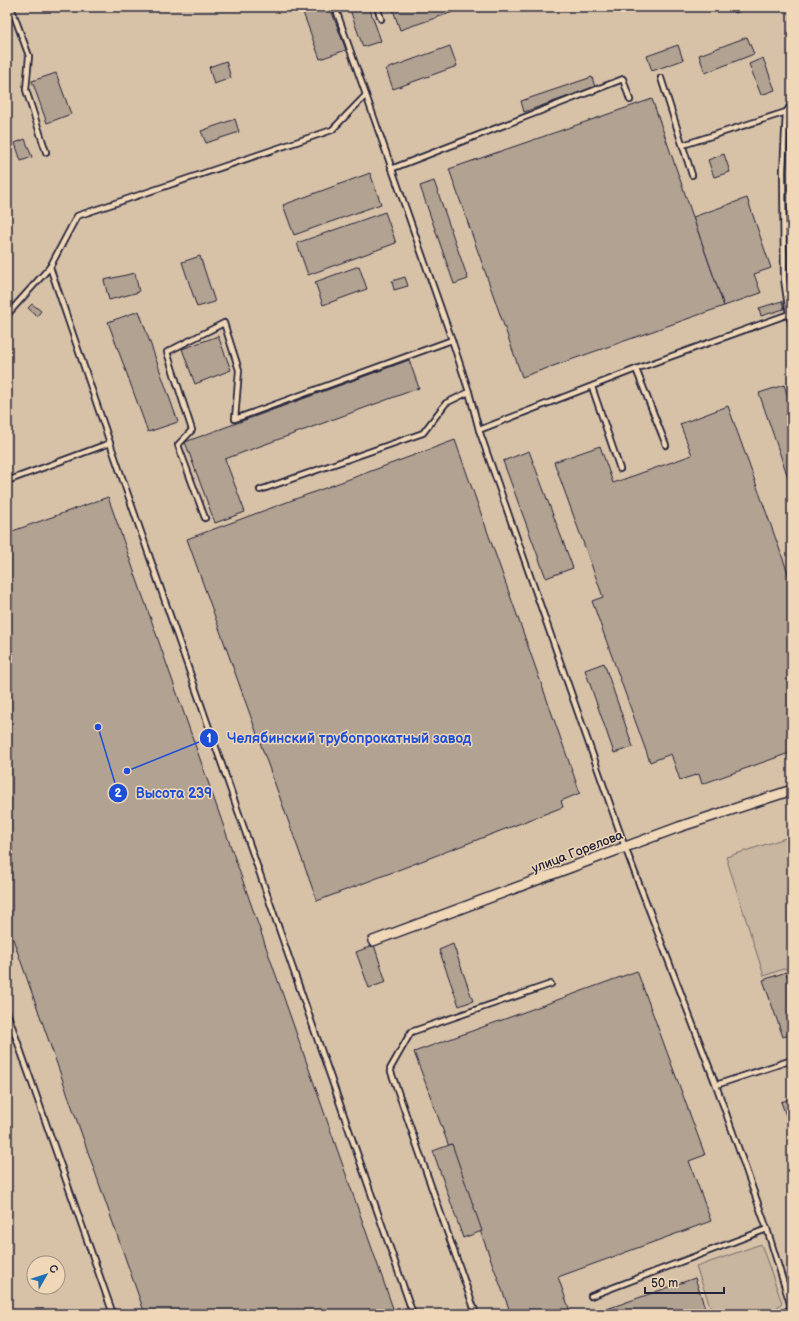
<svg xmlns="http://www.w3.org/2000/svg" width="799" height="1321" font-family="'Balsamiq Sans',sans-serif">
<rect width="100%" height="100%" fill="#e7d0b2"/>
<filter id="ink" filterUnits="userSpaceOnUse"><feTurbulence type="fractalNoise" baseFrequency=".025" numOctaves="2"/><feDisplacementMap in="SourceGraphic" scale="8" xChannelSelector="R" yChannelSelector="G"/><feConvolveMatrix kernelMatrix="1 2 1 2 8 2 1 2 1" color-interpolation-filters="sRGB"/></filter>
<g filter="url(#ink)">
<path fill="#d7c2a8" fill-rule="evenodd" d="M7 7H792V1314H7ZM34 1263H58V1287H34Z"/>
<g fill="#c9b6a0" stroke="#766c6e">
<path d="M792 836V983L786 968 764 976 726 857Z"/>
<path d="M761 1244 782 1303 769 1314H713L696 1267Z"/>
</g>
<g fill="#b2a292" stroke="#22223b">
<path d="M301 7H330L346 50 320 59Z"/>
<path d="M349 7H369L381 41 363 47Z"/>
<path d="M392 7H452L453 12 400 30Z"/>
<path d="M733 7H752L735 13Z"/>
<path d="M747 37 754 54 705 73 699 55Z"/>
<path d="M678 45 683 60 652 71 647 56Z"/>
<path d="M450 46 457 66 393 89 386 69Z"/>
<path d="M763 58 775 90 761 95 749 64Z"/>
<path d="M226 61 231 78 214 84 209 67Z"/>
<path d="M56 73 71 114 47 123 32 81Z"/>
<path d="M592 77 595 87 524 112 521 101Z"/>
<path d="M652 99 724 306 522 377 449 169Z"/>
<path d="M235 119 239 132 206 143 201 131Z"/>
<path d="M25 139 32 157 21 161 15 143Z"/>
<path d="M724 154 730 172 714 177 708 160Z"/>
<path d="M370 173 381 204 294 235 283 205Z"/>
<path d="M434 181 468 279 454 284 420 186Z"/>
<path d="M747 198 771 268 754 274 761 293 724 306 693 217Z"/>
<path d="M385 212 396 243 308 275 297 243Z"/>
<path d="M200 256 215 302 197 307 182 262Z"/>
<path d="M359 266 367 289 323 305 315 282Z"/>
<path d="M135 273 139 292 109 300 104 280Z"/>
<path d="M405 277 408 286 394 290 392 281Z"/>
<path d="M782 301 784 309 761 316 759 308Z"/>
<path d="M32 304 41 311 37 316 28 308Z"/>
<path d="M139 311 178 422 148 432 108 322Z"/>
<path d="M218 336 231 370 195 384 182 349Z"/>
<path d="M409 360 419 388 225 459 245 512 215 523 185 442Z"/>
<path d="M784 385 792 408V489L759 393Z"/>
<path d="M728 406 792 584V752L702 784 699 774 680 780 671 754 650 762 592 601 603 597 554 462 600 446 613 483 692 455 680 424Z"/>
<path d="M455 440 580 793 561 801 563 807 317 901 187 539Z"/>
<path d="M529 451 573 568 546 578 503 461Z"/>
<path d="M108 497 395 1314H145L7 922V533Z"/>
<path d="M604 663 633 747 614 753 585 670Z"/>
<path d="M453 944 473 1001 459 1006 439 950Z"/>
<path d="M374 945 386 982 369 988 356 952Z"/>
<path d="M637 971 705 1155 689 1161 711 1221 558 1277 571 1314H511L414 1052Z"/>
<path d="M786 972 792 990V1034L783 1037 763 980Z"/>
<path d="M792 1098V1132L781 1102Z"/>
<path d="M452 1144 482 1231 463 1238 433 1151Z"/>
<path d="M695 1278 707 1314H606L604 1310Z"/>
</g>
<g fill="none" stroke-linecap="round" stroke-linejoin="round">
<g stroke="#22223b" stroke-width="8">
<g id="lane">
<path d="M11 7 29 56 26 90 46 152"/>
<path d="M377 7 381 19"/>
<path d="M661 78 692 175"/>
<path d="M366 95 452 340 469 392 479 430 625 847 716 1085 792 1060"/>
<path d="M792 104 786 112 783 171 784 279 789 314 792 327"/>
<path d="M683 145 786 112"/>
<path d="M391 169 623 79 630 100"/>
<path d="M50 267 110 443 413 1314"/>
<path d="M7 315 50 267 77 216 332 130 366 95 335 7"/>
<path d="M636 369 666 445"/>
<path d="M592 387 620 469"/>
<path d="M479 430 636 369 789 314"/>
<path d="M7 481 110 443"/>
<path d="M260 490 423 433 446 403 469 392"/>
<path d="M205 518 178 445 192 430 167 352 224 323 239 370 235 419 452 340"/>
<path d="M7 1012 113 1314"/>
<path d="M716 1085 767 1229 792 1310"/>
<path d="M591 1296 767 1229"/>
<path d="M476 1314 390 1069 411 1032 551 984"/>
<path d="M784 1314 791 1307"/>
</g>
</g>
<g stroke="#22223b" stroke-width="12">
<path id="street" d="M373 941 679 827 792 790"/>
</g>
<use href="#lane" stroke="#efd7b7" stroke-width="4.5"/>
<use href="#street" stroke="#efd7b7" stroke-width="9"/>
</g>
</g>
<g text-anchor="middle" stroke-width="3" stroke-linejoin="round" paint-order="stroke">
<g font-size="13" fill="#22223b" stroke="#efd7b7">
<text transform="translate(577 851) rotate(-21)" y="5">улица Горелова</text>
</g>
</g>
<path fill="none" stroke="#1d4ed8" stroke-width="1.5" d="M127 771L209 738M98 727L118 793"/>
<g fill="#1d4ed8" stroke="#efd7b7" stroke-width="1.5">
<circle cx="127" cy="771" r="4"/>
<circle cx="98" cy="727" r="4"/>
<circle cx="209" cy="738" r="10"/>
<circle cx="118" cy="793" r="10"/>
</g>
<g font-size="12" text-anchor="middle" font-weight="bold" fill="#fff">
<text x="209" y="742">1</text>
<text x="118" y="797">2</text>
</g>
<g font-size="14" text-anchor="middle" font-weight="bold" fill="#1d4ed8" stroke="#efd7b7" stroke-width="3" stroke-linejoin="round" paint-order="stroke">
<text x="349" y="743">Челябинский трубопрокатный завод</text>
<text x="174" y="798">Высота 239</text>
</g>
<rect width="799" height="1321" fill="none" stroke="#efd7b7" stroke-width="24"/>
<rect x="12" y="12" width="775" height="1297" fill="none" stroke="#22223b" stroke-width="1.5" filter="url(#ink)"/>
<g transform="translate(46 1275) rotate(51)"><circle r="19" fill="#efd7b7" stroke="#9d8f85"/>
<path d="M0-3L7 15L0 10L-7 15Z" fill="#1f6fb2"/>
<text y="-6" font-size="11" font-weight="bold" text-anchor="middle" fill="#22223b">С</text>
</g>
<path d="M645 1287v6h79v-6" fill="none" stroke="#22223b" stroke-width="2"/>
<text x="651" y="1287" font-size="12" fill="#22223b" stroke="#efd7b7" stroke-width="3" paint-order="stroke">50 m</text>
</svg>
